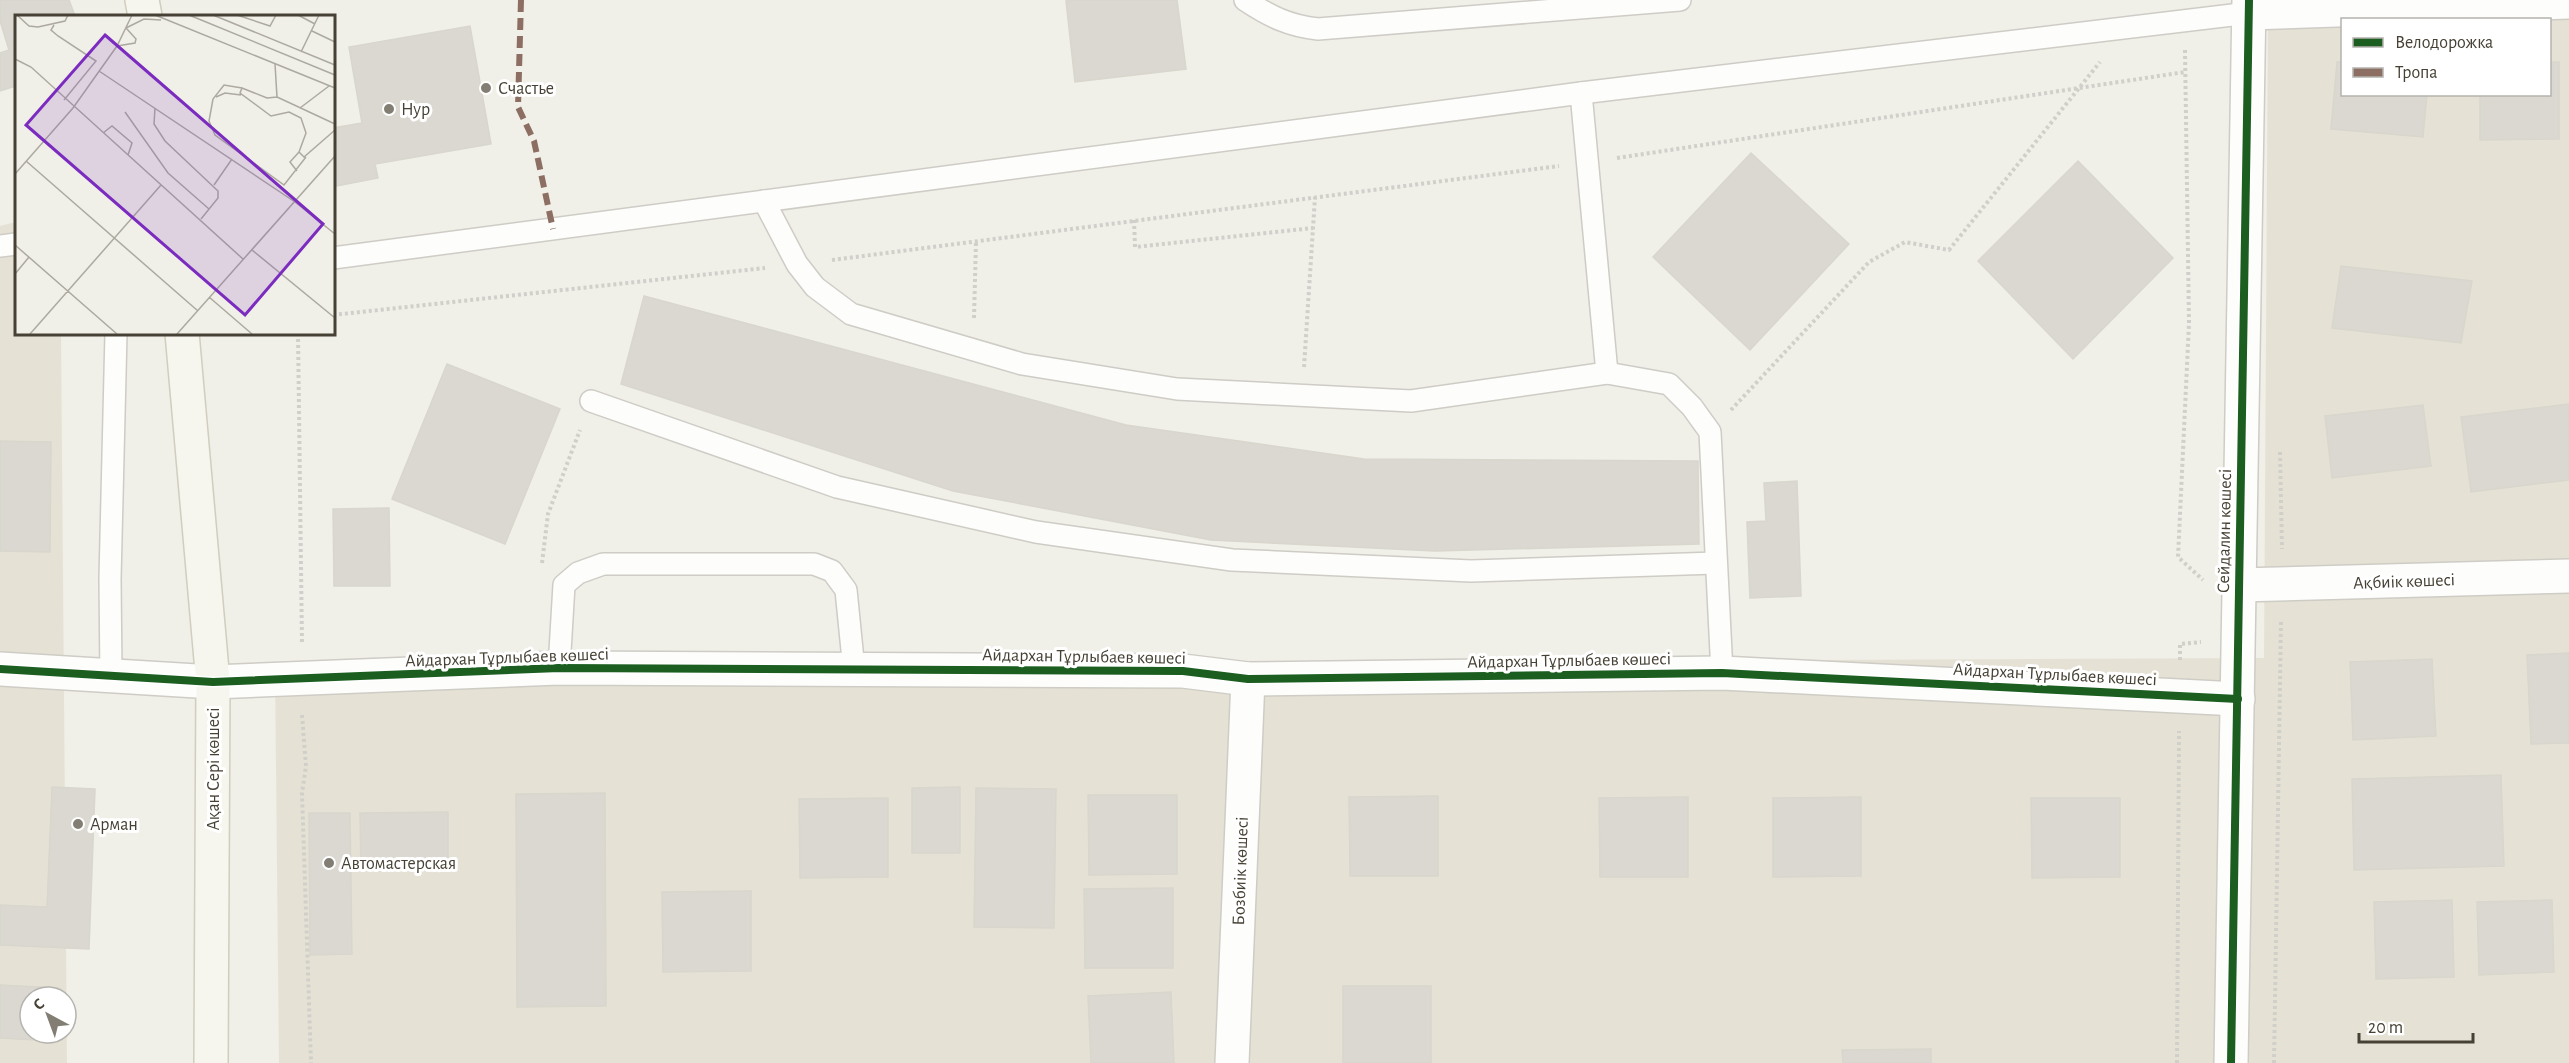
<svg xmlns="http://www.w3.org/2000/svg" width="2569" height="1063" font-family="'Alegreya Sans',sans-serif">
<rect width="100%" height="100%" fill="#f0efe8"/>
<g fill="#e5e2d5" fill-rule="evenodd">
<path d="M2569 0V1063H279L275 667 2264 658 2268 14ZM2342 20H2550V94H2342Z"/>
<path d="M16 222V333H61L67 1063H0V226ZM30 997H66V1033H30Z"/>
</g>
<g fill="#dad8d0" stroke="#d8d6cd" stroke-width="1.5">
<path d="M0 0H69L75 16H16V86L0 91V53L9 50 0 21Z"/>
<path d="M1075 0H1177L1186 69 1075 82 1066 1Z"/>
<path d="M470 26 491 144 375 164 378 178 336 186 333 169V128L362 123 349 47Z"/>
<path d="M2337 62H2342V94H2427L2423 137 2331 129Z"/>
<path d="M2550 62H2559V139L2480 140V94H2550Z"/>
<path d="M1751 153 1849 244 1750 350 1653 257Z"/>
<path d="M2078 161 2173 258 2073 359 1978 261Z"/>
<path d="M2341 266 2472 281 2461 343 2332 328Z"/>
<path d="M644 296 1126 425 1364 459 1698 461 1699 544 1435 551 1211 540 953 491 621 384Z"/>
<path d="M447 364 560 409 505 544 392 499Z"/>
<path d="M2569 404V480L2471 492 2461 417Z"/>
<path d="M2423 405 2431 466 2332 478 2325 416Z"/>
<path d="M0 441 51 442 50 552 0 551Z"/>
<path d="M1797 481 1801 596 1750 598 1747 522 1766 521 1764 483Z"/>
<path d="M389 508 390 586H334L333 509Z"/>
<path d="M2569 653V743L2531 744 2527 655Z"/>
<path d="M2432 659 2436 736 2353 740 2350 662Z"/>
<path d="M2501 775 2504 866 2354 870 2352 779Z"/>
<path d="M52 787 95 789 89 949 0 945V905L47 907Z"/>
<path d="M960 787V853H912V788Z"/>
<path d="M976 788 1056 789 1054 928 974 927Z"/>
<path d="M605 793 606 1006 517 1007 516 794Z"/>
<path d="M1088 795H1177V874L1089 875Z"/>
<path d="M1438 796V876H1350L1349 797Z"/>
<path d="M1688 797V877H1600L1599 798Z"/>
<path d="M1861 797V876L1773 877V798Z"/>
<path d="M888 798V877L800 878 799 799Z"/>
<path d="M2031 798H2120V877L2032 878Z"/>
<path d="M448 812V870L361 871 360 813Z"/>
<path d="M309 813H350L352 954 310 955Z"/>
<path d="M1173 888V968H1085L1084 889Z"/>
<path d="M751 891V971L663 972 662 892Z"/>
<path d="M2452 900 2454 977 2376 979 2374 902Z"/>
<path d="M2552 900 2554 972 2479 975 2477 902Z"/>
<path d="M0 985 58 988 57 997H30V1033H55L54 1041 0 1038Z"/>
<rect x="1343" y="986" width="88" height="77"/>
<path d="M1171 992 1174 1063H1091L1088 996Z"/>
<path d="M1931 1049V1063H1843L1842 1050Z"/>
</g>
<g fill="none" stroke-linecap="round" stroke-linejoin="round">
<g stroke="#ceccc5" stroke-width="24">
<g id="lane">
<path d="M1245 0C1269 16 1289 26 1318 29L1680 0"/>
<path d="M1581 93 1607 373"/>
<path d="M764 201 797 264 815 287 851 314 1022 364 1177 389 1411 401 1607 373 1669 384 1692 407 1710 432 1722 673"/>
<path d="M0 246 16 244"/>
<path d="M333 258 1581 93 2249 13"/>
<path d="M591 401 837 487 1036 532 1232 560 1471 571 1716 563"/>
<path d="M559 668 564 585 578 573 603 564H814L832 571 846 590 854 670"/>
<path d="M111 677 110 579 116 333"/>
</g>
</g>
<g stroke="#ceccc5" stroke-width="36">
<g id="street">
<path d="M2249 13 2569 2"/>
<path d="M2238 585 2569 576"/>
<path d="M0 669 213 682 559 668 1183 671 1248 679 1722 673 2238 699"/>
<path d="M1232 1063 1248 679"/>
<path d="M2231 1063 2249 0"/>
</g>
</g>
<g stroke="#d0cebe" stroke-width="36">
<g id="secondary">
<path d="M142 0 145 16"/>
<path d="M182 333 213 682 211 1063"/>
</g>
</g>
<g stroke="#d1cfc9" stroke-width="4" stroke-dasharray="3 3" stroke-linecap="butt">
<path d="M2185 50 2189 323 2178 557 2203 580"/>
<path d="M1617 158 2185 72"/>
<path d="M1134 220 1135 247 1313 228"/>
<path d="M832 260 1559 166"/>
<path d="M333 315 765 268"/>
<path d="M974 318 976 241"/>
<path d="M298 333 302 644"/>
<path d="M1304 367 1315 197"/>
<path d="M1731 410 1869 262 1905 242 1949 250 2100 62"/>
<path d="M2280 452 2282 549"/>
<path d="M542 563 548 514 580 430"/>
<path d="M2180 660V644L2201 642"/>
<path d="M302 715 306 766 302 793 311 1063"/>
<path d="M2177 1063 2179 731"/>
<path d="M2274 1063 2281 620"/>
</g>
<use href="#lane" stroke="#fdfdfc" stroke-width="21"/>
<use href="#street" stroke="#fdfdfc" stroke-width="33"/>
<use href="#secondary" stroke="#f6f5ee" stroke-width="33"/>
<path stroke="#8d6e63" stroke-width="6" stroke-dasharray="12 6" stroke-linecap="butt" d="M521 0 518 107 534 141 553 229"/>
<g stroke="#fff" stroke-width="11">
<g id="cycleway">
<path d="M0 669 213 682 559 668 1183 671 1248 679 1722 673 2238 699"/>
<path d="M2231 1063 2249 0"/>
</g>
</g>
<use href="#cycleway" stroke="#1b5e20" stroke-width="8"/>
</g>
<g fill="#827e73" stroke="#fff" stroke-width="2">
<circle cx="486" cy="88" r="6"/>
<circle cx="389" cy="109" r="6"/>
<circle cx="78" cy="824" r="6"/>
<circle cx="329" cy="863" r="6"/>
</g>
<g text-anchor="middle" stroke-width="6" stroke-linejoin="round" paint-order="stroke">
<g font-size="18" fill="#464134" stroke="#fff" text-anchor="start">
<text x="498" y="94">Счастье</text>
<text x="401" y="115">Нур</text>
<text x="90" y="830">Арман</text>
<text x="341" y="869">Автомастерская</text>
</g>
<g font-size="18" fill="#464134" stroke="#fff">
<text transform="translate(2224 531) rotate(-89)" y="6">Сейдалин көшесі</text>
<text transform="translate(2404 581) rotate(-2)" y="6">Ақбиік көшесі</text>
<text transform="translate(1084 656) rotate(1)" y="6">Айдархан Тұрлыбаев көшесі</text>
<text transform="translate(507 657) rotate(-2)" y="6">Айдархан Тұрлыбаев көшесі</text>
<text transform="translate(1569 660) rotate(-1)" y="6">Айдархан Тұрлыбаев көшесі</text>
<text transform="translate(2055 674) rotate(3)" y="6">Айдархан Тұрлыбаев көшесі</text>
<text transform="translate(213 769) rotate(-90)" y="6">Ақан Сері көшесі</text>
<text transform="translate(1240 871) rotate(-88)" y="6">Бозбиік көшесі</text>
</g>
</g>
<g transform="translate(15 15)">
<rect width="320" height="320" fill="#f0efe8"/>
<path fill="none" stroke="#aca9a0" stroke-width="1.5" d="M2 0 14 11 23 12 50 6 53 0M140 0 320 73M174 0 320 60M198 0 320 50M222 0 255 11 261 0M283 0 300 9M39 10 36 15 43 21 81 46 49 85M111 13 129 4 146 5M297 16 320 27M102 31 120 28 121 24 111 13M286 37 304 0M0 44 16 52 228 244M260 49 262 82 320 109M84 56 280 187 320 219M227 73 209 70 198 84 194 106 200 120 269 170 291 142M201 82 210 78 226 80M262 82 252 83 227 73 225 78 256 101 274 97 286 103 291 118 284 137 289 142 320 115M140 93 139 109 150 126 203 176V183L186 204M285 93 314 71M110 97 153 158 194 194M88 118 97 111 117 128 113 140M11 146 183 296M282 156 275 147 284 137M0 159 58 93 102 31 117 0M199 170 217 144M0 230 102 319M237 235 320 303M0 259 14 242M194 282 237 319M15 319 146 170M162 319 320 141"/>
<path fill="#7b2cbf" fill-opacity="0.15" stroke="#7b2cbf" stroke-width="3" d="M90 20 308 209 230 300 11 110Z"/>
<rect width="320" height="320" fill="none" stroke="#464134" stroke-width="3"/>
</g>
<rect x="2341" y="18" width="210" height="78" fill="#ffffff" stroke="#b5b3ae" stroke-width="1.5"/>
<rect x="2353" y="38" width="30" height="9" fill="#1b5e20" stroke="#b5b3ae" stroke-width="1.5"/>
<text x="2395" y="48" font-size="18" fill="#464134">Велодорожка</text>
<rect x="2353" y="68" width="30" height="9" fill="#8d6e63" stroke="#b5b3ae" stroke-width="1.5"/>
<text x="2395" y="78" font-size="18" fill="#464134">Тропа</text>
<g transform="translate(48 1015) rotate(319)"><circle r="28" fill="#ffffff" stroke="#b5b3ae" stroke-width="1.5"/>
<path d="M0-4.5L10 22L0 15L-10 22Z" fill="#827e73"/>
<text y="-9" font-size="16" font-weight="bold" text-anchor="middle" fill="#464134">С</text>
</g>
<path d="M2359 1033v9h114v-9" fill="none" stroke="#464134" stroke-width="3"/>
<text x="2368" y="1033" font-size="18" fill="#464134" stroke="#ffffff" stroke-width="4.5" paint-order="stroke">20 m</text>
</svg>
